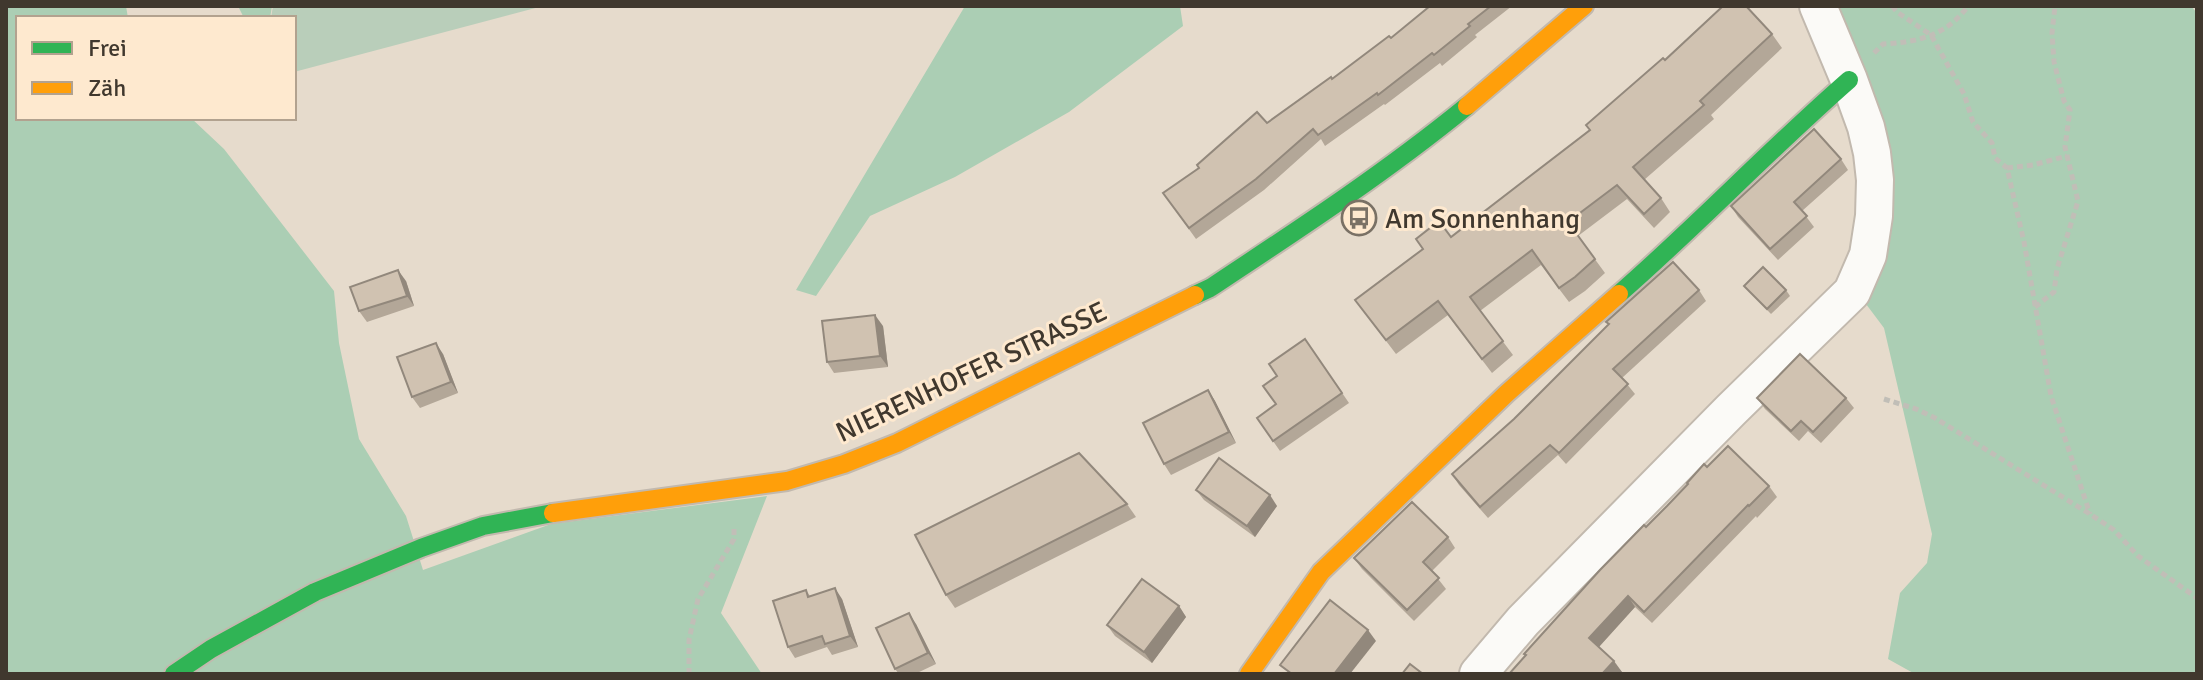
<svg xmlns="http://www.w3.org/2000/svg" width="2203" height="680" font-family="Signika,sans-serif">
<rect width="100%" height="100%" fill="#e6dbcc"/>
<path fill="#b9ceba" d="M273 6H543L294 72V18H271Z"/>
<g fill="#abceb4">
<path d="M6 6H126L128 18H18V118H191L224 149 334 291 339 343 359 439 406 516 423 570 551 524 767 496 721 613 762 674H6Z"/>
<path d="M238 6H272L270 18H244Z"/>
<path d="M965 6H1180L1183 26 1069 112 955 177 870 216 816 296 796 290Z"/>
<path d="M1822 6H2191L2197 13V674H1915L1888 659 1900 593 1927 563 1932 534 1884 328 1857 292 1882 178Z"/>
</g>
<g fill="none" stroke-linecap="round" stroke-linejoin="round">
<g stroke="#c2b9ae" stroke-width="40">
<path id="street" d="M1478 674 1523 621 1731 410 1852 292 1868 255 1874 216 1875 180 1872 153 1866 127 1849 80 1818 6"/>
</g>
<g stroke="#c2b9ae" stroke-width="22">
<g id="fast">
<path d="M1619 294C1698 225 1770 149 1849 80"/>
<path d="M1195 295 1210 288C1298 230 1385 173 1467 106"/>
<path d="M174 674 211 649 315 592 421 548 483 526 553 513"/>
</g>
</g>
<g stroke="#c2b9ae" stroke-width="22">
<g id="slow">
<path d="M1467 106 1584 6"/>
<path d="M553 513 787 481 844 464 897 443 1195 295"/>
<path d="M1249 674 1321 572 1506 394 1619 294"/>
</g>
</g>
<g stroke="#c1beb7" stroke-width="5" stroke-dasharray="6 4" stroke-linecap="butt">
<path d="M1892 6 1897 12 1931 35 1964 94 1973 122 1992 143 1995 158 2007 168 2024 242 2051 396 2090 514"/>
<path d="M1874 53 1883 44C1918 42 1946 36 1968 6"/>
<path d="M2007 168 2033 165 2067 156"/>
<path d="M2035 307 2054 292 2057 269 2078 201 2065 147 2070 110 2064 101 2054 62 2052 33 2055 6"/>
<path d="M1884 399 1916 409 1935 418 2090 514 2114 530 2138 556 2197 598"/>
<path d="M689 674V640L698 599 734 539V526"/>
</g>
<use href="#street" stroke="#fbfaf7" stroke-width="36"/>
<use href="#fast" stroke="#30b455" stroke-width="18"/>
<use href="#slow" stroke="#ff9f0a" stroke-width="18"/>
</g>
<g fill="#b3a798">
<path d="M1430 6H1512L1475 35 1477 37 1442 66 1440 63 1385 105 1384 104 1325 146 1321 139 1264 190 1196 239 1163 193 1332 79 1391 38Z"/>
<path d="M1772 34 1782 48 1711 115 1714 119 1644 180 1661 198 1670 212 1654 228 1627 199 1578 236 1605 273 1585 291 1569 302 1541 265 1480 311 1513 355 1492 373 1448 315 1396 354 1355 300 1451 237 1590 130 1586 125 1665 60Z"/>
<path d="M1841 159 1848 170 1802 211 1814 227 1778 260 1738 217 1731 206Z"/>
<path d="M406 281 414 306 367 322 359 311Z"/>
<path d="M1744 286 1786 290 1790 296 1771 314Z"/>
<path d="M1699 290 1706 301 1622 378 1635 394 1566 464 1558 455 1488 518 1459 485 1452 474Z"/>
<path d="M883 326 888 367 834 373 827 362Z"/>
<path d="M1305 339 1349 403 1280 451 1257 418 1276 404 1277 376Z"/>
<path d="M443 354 458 393 420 408 412 397Z"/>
<path d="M1208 390 1215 401 1236 443 1171 475 1164 464Z"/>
<path d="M1757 398H1846L1854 408 1821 443 1808 431 1799 441 1765 409Z"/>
<path d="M1707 467 1769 486 1777 497 1757 518 1756 516 1652 623 1635 607 1599 647 1622 672 1620 674H1509L1646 527Z"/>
<path d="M1196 490 1277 506 1255 537 1204 500Z"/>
<path d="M1127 504 1136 517 955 608 946 595Z"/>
<path d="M1448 537 1455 548 1432 571 1446 589 1414 621 1362 569 1354 558Z"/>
<path d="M806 590 810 596 842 599 858 647 832 655 827 647 795 658 788 647Z"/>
<path d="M1179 606 1186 617 1152 663 1115 636 1107 625Z"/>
<path d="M916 624 936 664 915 674H899L895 669Z"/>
</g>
<g fill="#92887c">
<path d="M398 270 406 281 414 306 407 296Z"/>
<path d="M875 315 883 326 888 367 880 356Z"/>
<path d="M436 343 443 354 458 393 451 382Z"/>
<path d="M1208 390 1215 401 1236 443 1229 432Z"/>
<path d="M1270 495 1277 506 1255 537 1247 526Z"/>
<path d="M835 588 842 599 858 647 850 636Z"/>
<path d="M1628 596 1635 607 1597 649 1589 638Z"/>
<path d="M1179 606 1186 617 1152 663 1144 652Z"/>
<path d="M909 613 916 624 936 664 928 653Z"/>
<path d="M1368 630 1376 641 1350 674H1334Z"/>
<path d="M1614 661 1622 672 1620 674H1602Z"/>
</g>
<g fill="#d0c2b1" stroke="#92887c" stroke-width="2">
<path d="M1430 6H1491L1468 24 1470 26 1434 55 1432 53 1378 95 1377 93 1318 135 1313 129 1256 179 1189 228 1163 193 1199 168 1197 165 1257 112 1267 123 1331 77 1332 79 1389 36 1391 38Z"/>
<path d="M1723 6H1746L1772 34 1700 101 1704 105 1633 167 1661 198 1644 214 1617 185 1568 222 1595 259 1575 277 1559 288 1532 250 1470 297 1503 341 1482 359 1438 301 1386 340 1355 300 1423 249 1416 239 1439 221 1451 237 1590 130 1586 125 1663 58 1665 60Z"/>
<path d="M1814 129 1841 159 1794 202 1807 216 1770 249 1731 206Z"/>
<path d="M1673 262 1699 290 1613 369 1628 384 1559 453 1550 445 1480 507 1452 474 1514 419 1609 324 1606 322Z"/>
<path d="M1763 267 1786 290 1767 309 1744 286Z"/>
<path d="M398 270 407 296 359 311 350 287Z"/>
<path d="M875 315 880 356 827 362 822 321Z"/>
<path d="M1305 339 1342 393 1273 441 1257 418 1276 404 1263 386 1277 376 1269 364Z"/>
<path d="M436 343 451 382 412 397 397 357Z"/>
<path d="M1800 354 1846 398 1813 432 1801 421 1791 431 1757 398Z"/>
<path d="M1208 390 1229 432 1164 464 1143 423Z"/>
<path d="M1728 446 1769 486 1749 506 1748 505 1644 612 1628 596 1589 638 1614 661 1602 674H1509L1526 655 1524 654 1600 570 1644 525 1646 527 1667 506 1688 484 1687 483 1704 464 1707 467Z"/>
<path d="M1079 453 1127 504 946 595 915 535Z"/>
<path d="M1219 458 1270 495 1247 526 1196 490Z"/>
<path d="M1412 502 1448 537 1423 562 1439 578 1407 610 1354 558Z"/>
<path d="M1142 579 1179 606 1144 652 1107 625Z"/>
<path d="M835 588 850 636 825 644 822 636 788 647 773 601 806 590 808 597Z"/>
<path d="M1330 600 1368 630 1334 674H1292L1280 665Z"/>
<path d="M909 613 928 653 895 669 876 628Z"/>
<path d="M1410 664 1423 674H1402Z"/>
</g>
<defs>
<g id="bus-ring" transform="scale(1.8)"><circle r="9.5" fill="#fee9cf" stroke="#7a7165" stroke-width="1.5"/><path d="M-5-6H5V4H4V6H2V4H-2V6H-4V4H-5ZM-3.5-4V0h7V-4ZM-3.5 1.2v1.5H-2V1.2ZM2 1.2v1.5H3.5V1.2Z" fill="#7a7165"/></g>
</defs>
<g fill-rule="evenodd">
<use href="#bus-ring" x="1359" y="218"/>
</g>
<g text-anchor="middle" stroke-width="6" stroke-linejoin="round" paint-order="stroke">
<g font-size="28" fill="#40382e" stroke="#fee9cf" text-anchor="start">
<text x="1385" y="228">Am Sonnenhang</text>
</g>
<g font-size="28" fill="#40382e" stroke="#fee9cf">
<text transform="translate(971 371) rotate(-25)" y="10">NIERENHOFER STRASSE</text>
</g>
</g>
<rect width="2203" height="680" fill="none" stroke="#40382e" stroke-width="16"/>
<rect x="16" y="16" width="280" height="104" fill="#fee9cf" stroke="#b2a28f" stroke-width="2"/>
<rect x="32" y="42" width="40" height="12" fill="#30b455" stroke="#b2a28f" stroke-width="2"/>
<text x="88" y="56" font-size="24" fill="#40382e">Frei</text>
<rect x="32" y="82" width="40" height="12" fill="#ff9f0a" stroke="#b2a28f" stroke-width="2"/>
<text x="88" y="96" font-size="24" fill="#40382e">Zäh</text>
</svg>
